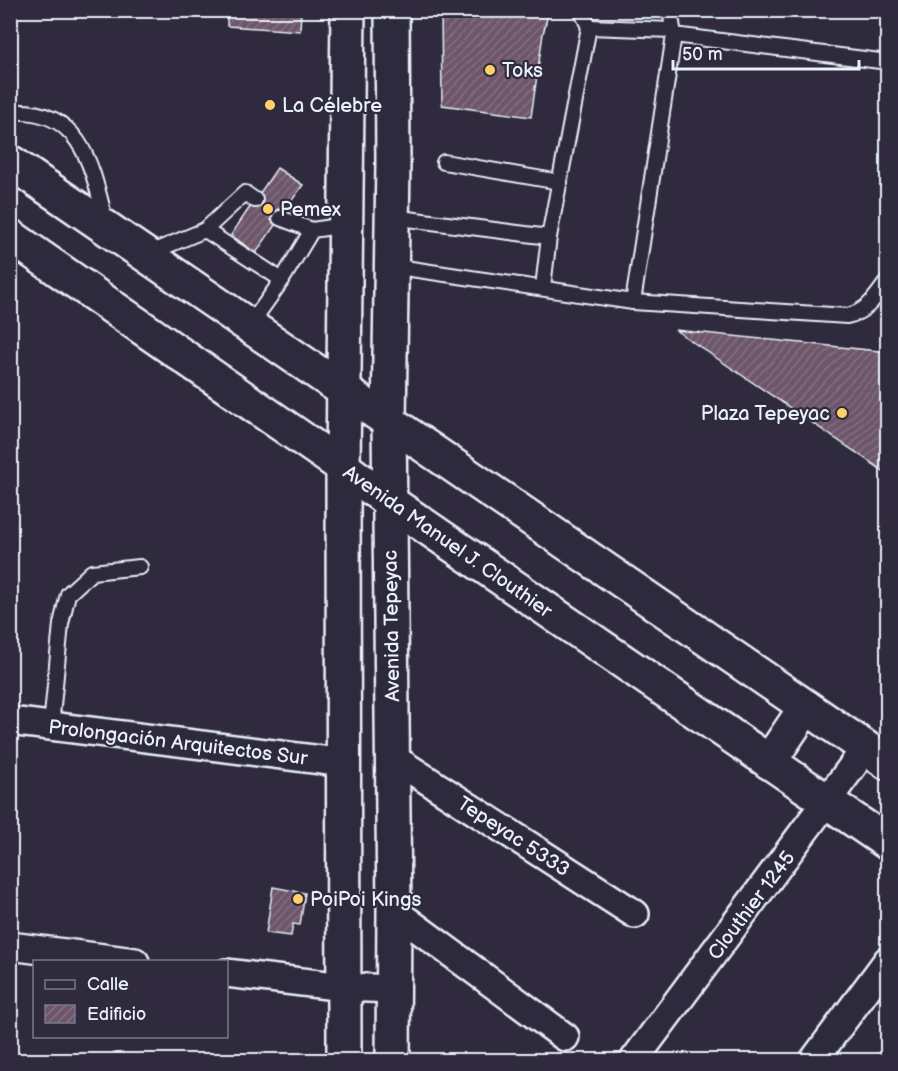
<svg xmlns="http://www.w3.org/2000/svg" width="898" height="1071" font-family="'Balsamiq Sans',sans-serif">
<defs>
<pattern id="building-hatch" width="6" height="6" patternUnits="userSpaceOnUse" patternTransform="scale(1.5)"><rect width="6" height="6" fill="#6e576b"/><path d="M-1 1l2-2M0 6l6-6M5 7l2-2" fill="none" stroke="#837081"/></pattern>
</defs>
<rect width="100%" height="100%" fill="#2f2a3d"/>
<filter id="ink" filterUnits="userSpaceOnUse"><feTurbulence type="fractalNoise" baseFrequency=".0167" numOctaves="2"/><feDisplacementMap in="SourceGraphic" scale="12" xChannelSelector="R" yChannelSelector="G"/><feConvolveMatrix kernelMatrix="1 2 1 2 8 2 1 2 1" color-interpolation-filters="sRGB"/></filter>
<g filter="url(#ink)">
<g fill="url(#building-hatch)" stroke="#e8f1f8" stroke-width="1.5">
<path d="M227 10H301L300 31 227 26Z"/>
<path d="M441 10H549L543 34 531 117 442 105Z"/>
<path d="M277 168 303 185 285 210 278 209 272 214 271 220 275 225 256 253 231 235 250 207 258 208 263 205V197L260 193Z"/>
<path d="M675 330 888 352V474Z"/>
<path d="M273 887 305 893 300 925 293 924 291 936 266 933Z"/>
</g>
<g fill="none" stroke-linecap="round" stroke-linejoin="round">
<g stroke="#e8f1f8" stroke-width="18">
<g id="service">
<path d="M670 10 674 35 888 62"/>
<path d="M589 27 672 30"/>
<path d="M10 112C82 107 92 167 106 223"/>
<path d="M444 162 560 182"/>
<path d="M392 217 549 237"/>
<path d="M280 218 312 230"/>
<path d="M205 230 245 193 255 200"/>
<path d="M147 254 205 230 282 280"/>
<path d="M391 266 633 302 847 316C867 312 876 297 888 280"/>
<path d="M543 287 549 237 589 27 581 10"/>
<path d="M633 302 674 35"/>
<path d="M250 325 282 280 312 230 346 225"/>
<path d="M51 726 61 624 68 594 92 572 140 567"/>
</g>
</g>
<g stroke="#e8f1f8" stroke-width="32">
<g id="minor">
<path d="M10 721 345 763"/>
<path d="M393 758 635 914"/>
<path d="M394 911 565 1037"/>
<path d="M10 946 135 962"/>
<path d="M226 973 344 987 393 989"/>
<path d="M634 1060 866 748"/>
<path d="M814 1060 888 960"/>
</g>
</g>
<g stroke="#e8f1f8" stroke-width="38">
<g id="tertiary">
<path d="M392 10 393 163 389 421 394 911 393 1060"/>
<path d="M344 1060 343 467 348 10"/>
</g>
</g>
<g stroke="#e8f1f8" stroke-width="38">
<g id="secondary">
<path d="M10 162 888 763"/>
<path d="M10 236 343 467 390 502 888 843"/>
<path d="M769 762 806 707"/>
</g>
</g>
<use href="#service" stroke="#2f2a3d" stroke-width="14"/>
<use href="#minor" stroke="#2f2a3d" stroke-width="27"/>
<use href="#tertiary" stroke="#2f2a3d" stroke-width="33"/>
<use href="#secondary" stroke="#2f2a3d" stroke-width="33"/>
</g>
</g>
<g fill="#ffd166" stroke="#2f2a3d" stroke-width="2">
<circle cx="490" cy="70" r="6"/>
<circle cx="270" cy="105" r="6"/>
<circle cx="268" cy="209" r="6"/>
<circle cx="842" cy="413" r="6"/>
<circle cx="298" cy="899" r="6"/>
</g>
<g text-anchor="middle" stroke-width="4.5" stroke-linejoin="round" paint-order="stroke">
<g font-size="20" fill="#e8f1f8" stroke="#2f2a3d" text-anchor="start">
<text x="502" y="77">Toks</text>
<text x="282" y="112">La Célebre</text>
<text x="280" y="216">Pemex</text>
<text x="830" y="420" text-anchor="end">Plaza Tepeyac</text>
<text x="310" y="906">PoiPoi Kings</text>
</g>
<g font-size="20" fill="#e8f1f8" stroke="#2f2a3d">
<text transform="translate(448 541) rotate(35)" y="7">Avenida Manuel J. Clouthier</text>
<text transform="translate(391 626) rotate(-91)" y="7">Avenida Tepeyac</text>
<text transform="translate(178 742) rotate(7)" y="7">Prolongación Arquitectos Sur</text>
<text transform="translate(514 836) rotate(33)" y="7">Tepeyac 5333</text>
<text transform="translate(751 905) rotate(-53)" y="7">Clouthier 1245</text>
</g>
</g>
<rect width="898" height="1071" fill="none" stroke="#2f2a3d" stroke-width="36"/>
<rect x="18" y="18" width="862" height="1035" fill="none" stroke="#e8f1f8" stroke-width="2" filter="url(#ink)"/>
<rect x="33" y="960" width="195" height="78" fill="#2f2a3d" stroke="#797a88" stroke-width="1.5"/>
<rect x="45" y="980" width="30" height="9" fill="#2f2a3d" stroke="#797a88" stroke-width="1.5"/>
<text x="87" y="990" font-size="18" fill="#e8f1f8">Calle</text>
<rect x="45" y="1005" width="30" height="18" fill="url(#building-hatch)" stroke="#797a88" stroke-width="1.5"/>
<text x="87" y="1020" font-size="18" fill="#e8f1f8">Edificio</text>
<path d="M673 60v9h186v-9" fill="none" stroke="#e8f1f8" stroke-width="3"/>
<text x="682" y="60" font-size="18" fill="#e8f1f8" stroke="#2f2a3d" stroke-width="4.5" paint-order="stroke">50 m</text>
</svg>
